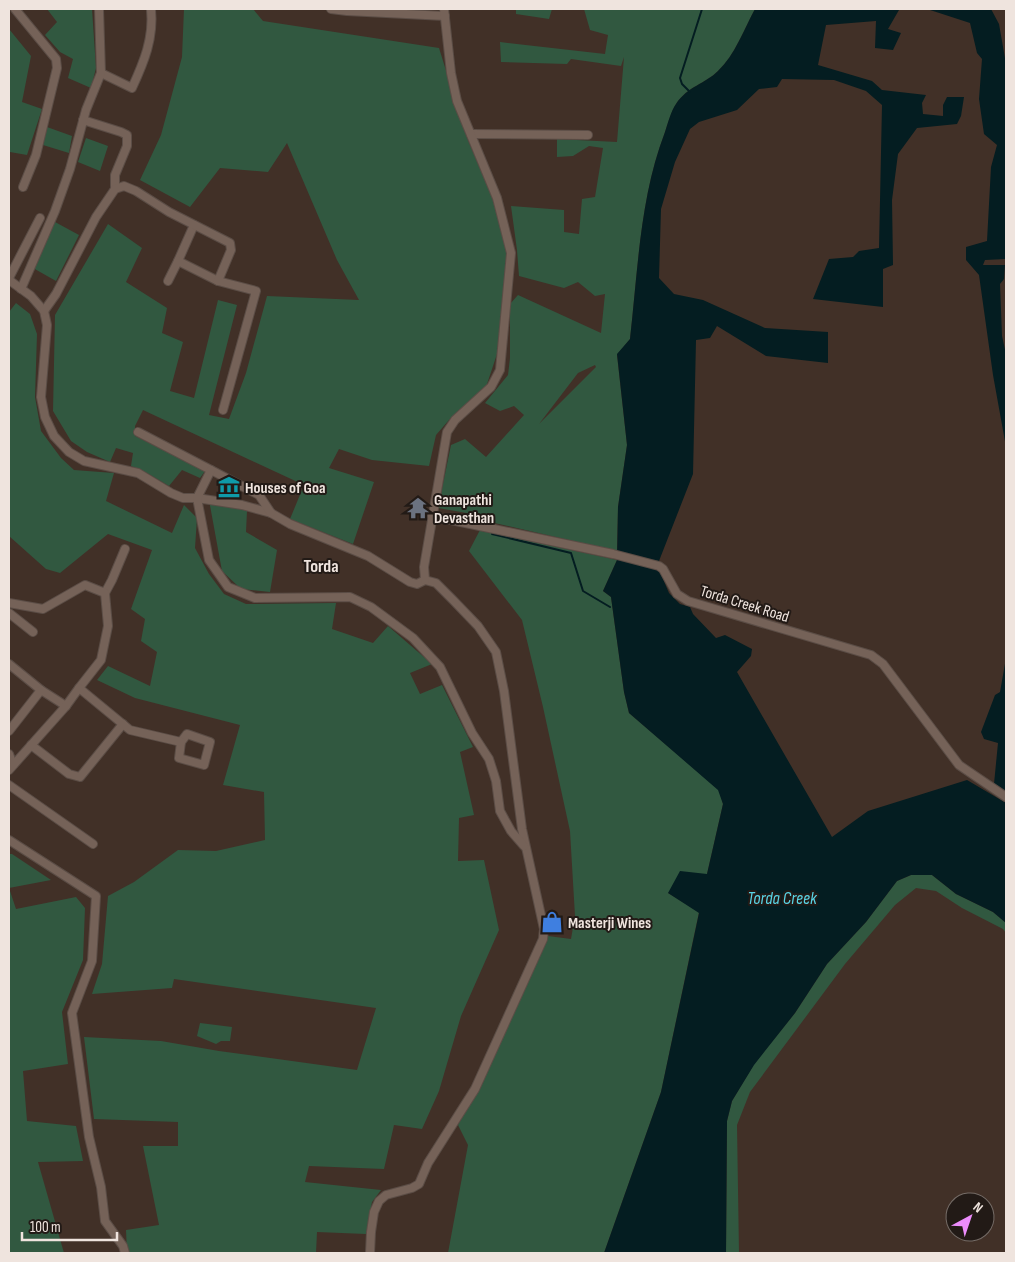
<svg xmlns="http://www.w3.org/2000/svg" width="1015" height="1262" font-family="'Sofia Sans Condensed',sans-serif">
<rect width="100%" height="100%" fill="#413027"/>
<g fill="#315840" fill-rule="evenodd">
<path d="M47 9H92L96 68 91 88 68 78 73 59 60 52 45 35 57 22Z"/>
<path d="M184 9H253L263 21 439 48 467 138 492 197 508 251 497 354 486 387 449 420 436 435 429 466 372 460 339 449 329 468 374 482 353 544 290 519 304 485 143 410 135 426V436L205 471 200 478 182 470 169 486 147 473 131 466 133 453 116 448 110 462 87 452 71 441 53 411 55 315 108 224 142 248 126 282 167 308 162 333 183 342 170 391 194 398 218 300 237 305 209 415 229 419 246 373 267 296 359 300 337 260 287 143 268 172 220 168 190 207 140 180 161 135 182 57Z"/>
<path d="M516 9H552L549 19 516 14Z"/>
<path d="M584 9H755C744 29 735 55 718 71 705 84 688 86 676 104 671 112 668 123 665 132 640 197 638 269 630 339L617 355 627 445 618 507 617 551 477 519 478 515 438 508 451 445 465 439 486 457 524 415 514 406 500 411 485 403 508 375 510 358V304L518 295 601 333 605 294 595 296 578 282 564 288 519 276 517 250 511 206 564 210V232L579 234 582 199 595 197 603 148 589 146 573 156 557 157V139L617 142 624 57 621 66 571 59 567 64 501 62 500 42 605 54 608 35 590 30ZM595 365 596 367 539 424 578 373Z"/>
<path d="M9 29 31 56 22 102 42 109 27 155 10 152 9 154Z"/>
<path d="M47 127 72 136 69 153 43 145Z"/>
<path d="M86 138 108 146 100 171 78 162Z"/>
<path d="M55 222 79 235 56 281 33 268Z"/>
<path d="M16 303 30 314 37 334 35 397 41 431 61 458 74 470 114 473 106 501 172 533 184 505 197 518 195 548 209 574 224 594 246 604 336 603 332 629 373 643 388 626 432 664 410 673 420 694 442 685 473 747 460 752 474 815 459 818 458 861 484 860 499 930 461 1016 439 1091 422 1129 394 1125 384 1169 309 1166 305 1182 381 1190 372 1202 366 1234 317 1232 316 1253H127L126 1230 159 1225 143 1146H178V1122L94 1119 84 1037 161 1041 219 1051 357 1070 376 1008 174 979 172 988 92 994 102 964 108 896 134 882 178 850 216 851 265 840 264 792 223 785 240 725 135 698 97 680 108 666 150 686 157 652 141 641 145 619 131 609 152 550 108 534 60 573 46 569 9 536V312Z"/>
<path d="M209 500 241 508 247 511 246 532 277 550 270 592 241 589 222 571Z"/>
<path d="M480 530 617 560 603 591 611 597 624 692 629 713 719 790 723 804 707 874 668 893 699 912 661 1092 604 1253H448L468 1145 458 1125 548 936 571 939 575 916 570 831 543 707 522 620 469 551Z"/>
<path d="M9 854H12L51 880 9 888Z"/>
<path d="M911 875H932L956 894 993 912 1006 923V933L1003 929 962 908 936 891 916 888 895 905 845 964 750 1092 737 1125 739 1253H726L727 1121 732 1101 754 1064 795 1013 827 964 866 922 897 881Z"/>
<path d="M9 888 16 909 76 897 85 908 83 960 62 1012 68 1064 23 1071 27 1121 76 1126 83 1161 38 1162 64 1253H9Z"/>
<path d="M200 1023 232 1027 230 1041H221L216 1044 197 1036Z"/>
</g>
<g fill="#041d21">
<path d="M755 9H991L999 24 1006 64V259L985 260 983 265H1005L1004 279 1000 284 1002 336 1006 354V447L993 375 979 275 966 260V247L987 241 991 167 997 145 984 134 979 99 982 59 977 53 970 23 927 9 899 10 888 29 901 33 893 50 875 48 876 21 826 25 818 65 872 81 882 90 926 95 922 103 923 114 943 116V105L947 97H964L961 116 957 124 917 128 898 154 892 200 893 265 883 269V307L813 299 829 259 853 257 859 251 879 248 882 105 866 91 834 80 782 79 777 87 759 89 737 110 699 122 690 129 675 162 661 209 659 278 674 294 703 300 765 328 828 332V363L766 356 717 326 710 338 696 340 693 474 659 561 644 559 660 572 669 593 680 604 690 607 693 614 716 638 725 635 752 649 751 656 737 672 832 837 868 811 967 780 1006 803V923L993 912 956 894 932 875H911L897 881 866 922 827 964 795 1013 754 1065 732 1101 727 1121 726 1253H604L661 1092 699 913 668 893 680 871 707 874 723 804 718 790 629 713 624 692 611 597 603 591 617 560 618 507 627 445 617 354 630 339C638 269 640 197 665 132 668 123 671 111 676 104 688 86 705 84 718 71 735 55 744 29 755 9Z"/>
<path d="M1006 658V792L994 784 998 743 984 739 981 732 995 695 1000 692Z"/>
</g>
<g fill="none" stroke-linecap="round" stroke-linejoin="round">
<g stroke="#041d21" stroke-width="2">
<path d="M690 92 682 84 680 78 702 9"/>
<path d="M492 534 571 553 583 591 610 607"/>
</g>
<g stroke="#5b4d46" stroke-width="10">
<g id="minor">
<path d="M15 9 56 59 57 68 36 155 23 187"/>
<path d="M331 9 347 11 445 16"/>
<path d="M101 73 132 88C144 62 154 38 151 9"/>
<path d="M83 120 121 132 127 135V146L115 175V189"/>
<path d="M471 134 588 135"/>
<path d="M178 261 194 225"/>
<path d="M9 278 40 218"/>
<path d="M9 280 31 296 44 311 47 325 41 397 45 417 54 436 69 452 84 461 138 473 171 493 183 498H197L242 505 271 513 290 524 368 556 410 582 417 584 425 580 436 583 453 600 478 626 496 652 504 691 522 829 544 929 543 939 475 1089 428 1163 419 1184 412 1188 386 1195 379 1201 374 1212 371 1232 370 1253"/>
<path d="M168 281 178 261 218 281"/>
<path d="M21 289 55 211 70 169 86 110 101 73 99 9"/>
<path d="M44 311 56 294 96 217 115 189 124 186 136 191 169 212 230 243 231 250 218 281 256 291 223 410"/>
<path d="M138 432 259 495 271 513"/>
<path d="M211 470 197 498 209 560 228 587 255 598 350 597 371 607 413 638 440 667 472 733 489 759 496 781 500 811 511 831 524 846"/>
<path d="M432 516 613 554 659 566 663 569 677 594 688 601 871 655 883 664 959 765 1006 797"/>
<path d="M425 580 424 567 447 432 455 420 491 387 500 370 511 253 497 198 457 101 451 73 444 9"/>
<path d="M105 593 112 580 125 549"/>
<path d="M9 603 43 609 85 585 105 593 108 626 101 660 79 688"/>
<path d="M9 613 33 632"/>
<path d="M9 664 41 690"/>
<path d="M9 731 41 690 66 706"/>
<path d="M187 734 210 742 204 765 179 758 181 742Z"/>
<path d="M31 745 69 774 80 777 123 724"/>
<path d="M9 754 13 765"/>
<path d="M9 770 66 706 79 688 130 730 181 742"/>
<path d="M9 785 93 844"/>
<path d="M9 840 96 896 92 961 72 1013 89 1137 101 1187 105 1221 123 1246 125 1253"/>
</g>
</g>
<use href="#minor" stroke="#756258" stroke-width="8"/>
</g>
<defs>
<g id="museum-bare" transform="scale(1.725)"><path d="M0-6L6-3V-2H-6V-3ZM-5-1h2V3h-2ZM-1-1h2V3h-2ZM3-1h2V3H3ZM-6 4H6V6H-6Z" fill="#0f9aa8" stroke="#221a16" stroke-width="2.5" paint-order="stroke"/></g>
<g id="temple-bare" transform="scale(1.725)"><path d="M0-6L5-2H3V0L6.5 2.5H4V6H1.5V3h-3V6H-4V2.5H-6.5L-3 0V-2H-5Z" fill="#6b7280" stroke="#221a16" stroke-width="2.5" paint-order="stroke"/></g>
<g id="shop-bare" transform="scale(1.725)"><path d="M-5-2.5h2.3a2.7 3.5 0 0 1 5.4 0H5L5.5 6h-11ZM-1.5-2.5h3a1.5 2.3 0 0 0-3 0Z" fill="#3f7fe0" stroke="#221a16" stroke-width="2.5" paint-order="stroke"/></g>
</defs>
<g fill-rule="evenodd">
<use href="#museum-bare" x="229" y="487"/>
<use href="#temple-bare" x="418" y="508"/>
<use href="#shop-bare" x="552" y="922"/>
</g>
<g text-anchor="middle" stroke-width="4" stroke-linejoin="round" paint-order="stroke">
<g font-size="16" font-weight="bold" fill="#efe4de" stroke="#221a16" text-anchor="start">
<text x="245" y="493">Houses of Goa</text>
<text x="434" y="505">Ganapathi<tspan x="434" dy="18">Devasthan</tspan></text>
<text x="568" y="928">Masterji Wines</text>
</g>
<g font-size="16" fill="#efe4de" stroke="#221a16">
<text transform="translate(745 603) rotate(17)" y="6">Torda Creek Road</text>
</g>
<g font-size="18" font-weight="bold" fill="#efe4de" stroke="#221a16">
<text x="321" y="572">Torda</text>
</g>
<g font-size="18" font-style="italic" fill="#59d4e5" stroke="#221a16">
<text x="782" y="904">Torda Creek</text>
</g>
</g>
<rect width="1015" height="1262" fill="none" stroke="#efe4de" stroke-width="20"/>
<g transform="translate(970 1217) rotate(40)"><circle r="24" fill="#221a16" stroke="#746b66"/>
<path d="M0-4L9 19L0 12L-9 19Z" fill="#ec8cfb"/>
<text y="-8" font-size="14" font-weight="bold" text-anchor="middle" fill="#efe4de">N</text>
</g>
<path d="M22 1232v8h95v-8" fill="none" stroke="#efe4de" stroke-width="2.5"/>
<text x="30" y="1232" font-size="15" fill="#efe4de" stroke="#221a16" stroke-width="4" paint-order="stroke">100 m</text>
</svg>
